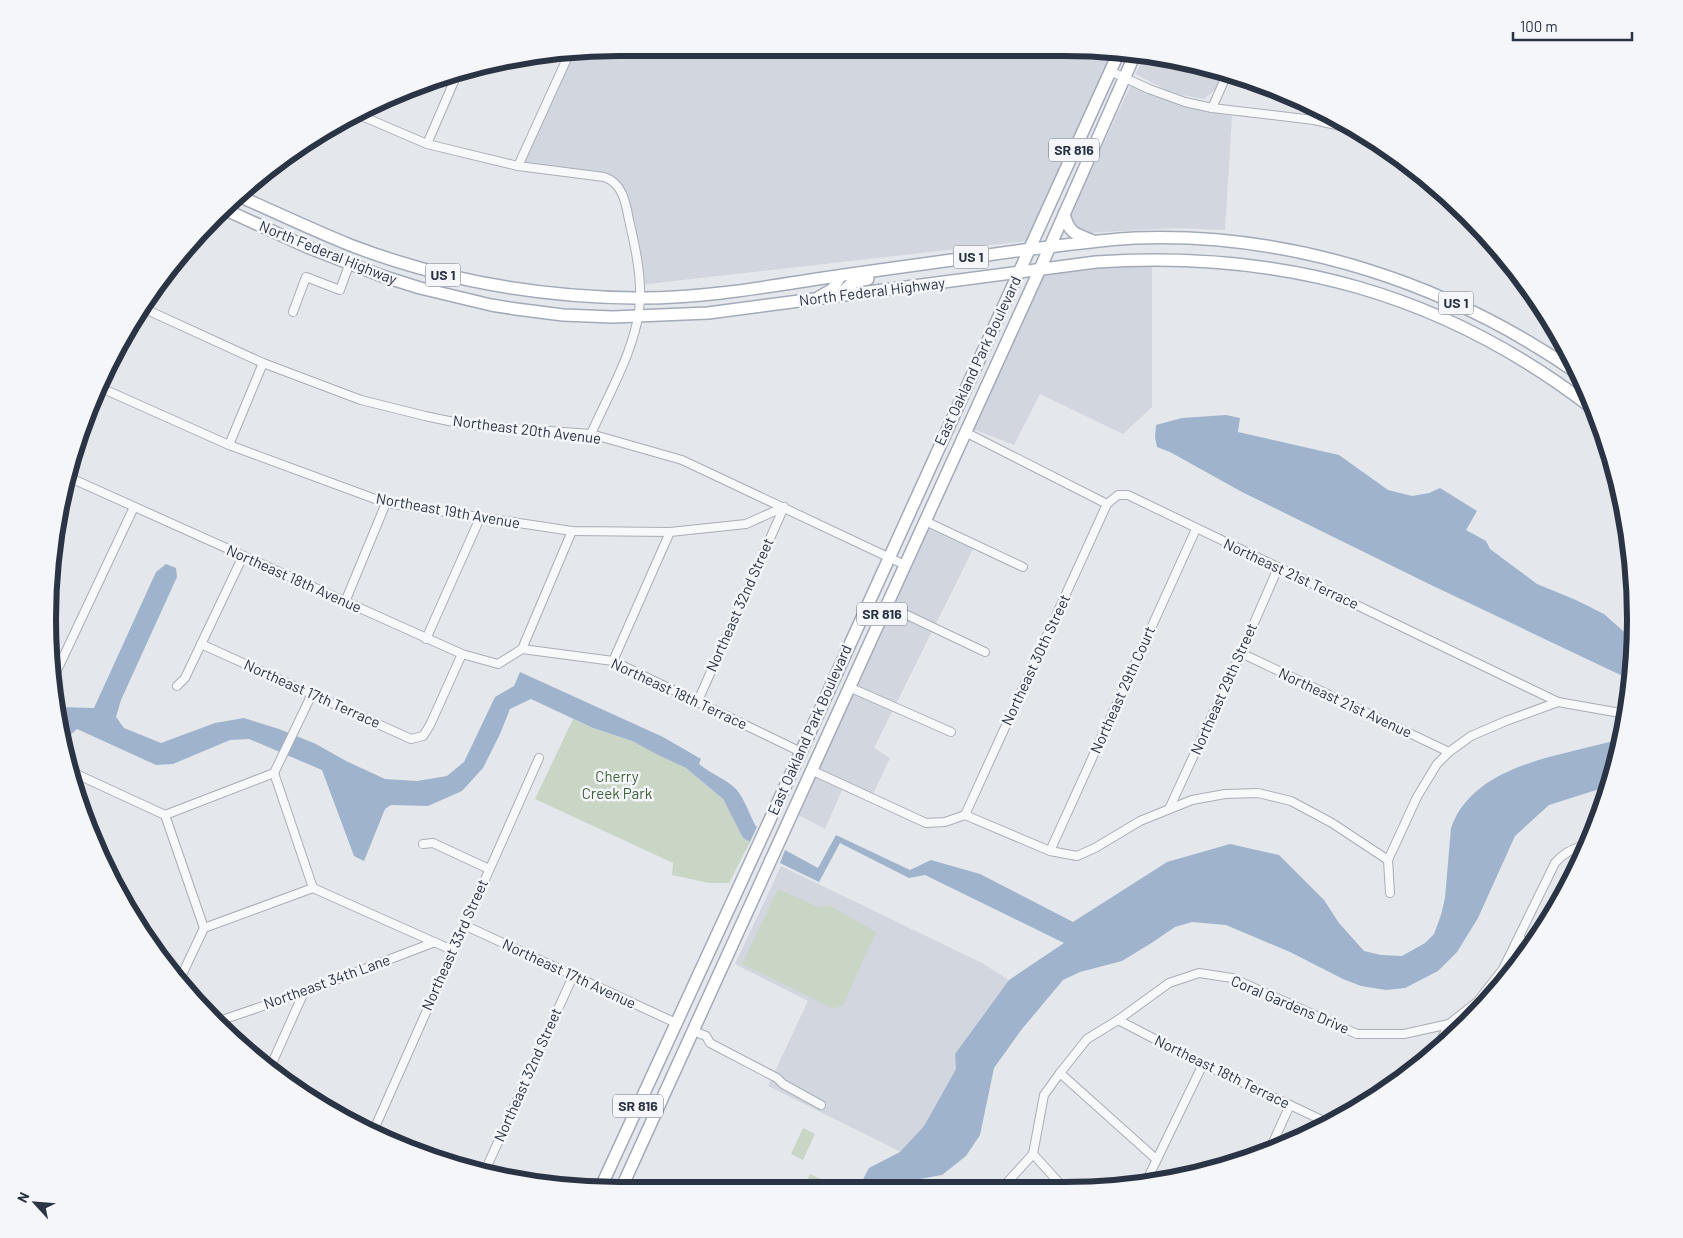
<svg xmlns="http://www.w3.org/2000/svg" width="1683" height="1238" font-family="Barlow,sans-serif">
<rect width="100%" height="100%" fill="#e4e7ec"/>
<g fill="#d2d6de">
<path d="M619 48 1101 49 1117 51 1027 241 639 285 630 224 618 179 518 166 570 54Z"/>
<path d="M1144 56 1212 67 1224 71 1215 90 1204 99 1172 93 1136 74Z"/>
<path d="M1131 85 1190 108 1232 116 1225 230 1173 228 1089 233 1076 229 1070 215Z"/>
<path d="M1152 263V407L1123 434 1040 394 1014 445 973 429 1043 274Z"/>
<path d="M927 528 973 549 874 748 890 758 869 802 842 790 825 829 799 815Z"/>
<path d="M781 866 982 963 1009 980 955 1054 956 1069 924 1126 901 1152 768 1086 808 1001 735 964Z"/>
</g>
<g fill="#c9d6c5">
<path d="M573 719 595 729 632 741 658 755 686 768 723 799 743 838 750 842 729 883H709L672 875 673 863 535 799Z"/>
<path d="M778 889 818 907 830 906 876 932 843 1005 834 1009 742 964Z"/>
<path d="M803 1128 815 1134 803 1160 791 1154Z"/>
<path d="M810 1174 827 1182 824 1188H804Z"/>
</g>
<g fill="#9fb4cc">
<path d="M1226 415 1240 418 1238 432 1339 455 1388 490 1412 496 1429 493 1440 488 1477 511 1466 530 1486 541 1490 549 1537 584 1576 600 1604 614 1632 639 1631 680 1429 584 1242 492 1170 452 1157 447 1155 437 1156 425 1182 418Z"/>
<path d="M166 564 176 568 177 577 121 700 116 717 124 728 161 743 215 723 244 718 279 729 316 744 346 761 385 779 417 781 447 776 464 762 495 697 514 686 520 672 663 737 701 759 699 764C711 774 726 779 736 789 743 796 750 815 755 825L757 827 750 842 743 838 723 799 686 768 658 755 632 741 593 728 531 699 510 709 500 734 483 768 462 791 428 806 391 805 385 809 364 861 354 856 322 770 249 739 230 740 173 764 156 765 77 729 65 740 56 707 94 708 156 572Z"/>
<path d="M1620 739 1609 786 1549 805 1515 836 1478 918 1457 952 1438 971 1405 988 1386 990 1361 986 1343 979 1290 952 1226 925 1192 922 1175 927 1153 942 1122 961 1080 972 1063 980 1022 1029 994 1068 980 1135 966 1156 942 1175 897 1183 894 1187H859L869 1168 900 1152 924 1126 956 1069 955 1054 1009 980 1064 943 925 875 909 878 840 843 819 882 780 863 785 850 818 868 836 835 910 870 931 860 980 874 1073 922 1167 862 1230 844 1279 855 1324 900 1339 923 1364 951 1381 955 1402 956 1425 943 1434 934 1441 915 1445 898 1451 828C1474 763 1563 756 1620 739Z"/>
</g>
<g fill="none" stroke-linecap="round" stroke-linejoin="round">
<g stroke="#a9aeb7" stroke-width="10">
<g id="minor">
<path d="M1110 71 1149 89 1185 102 1212 108 1314 120 1354 129"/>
<path d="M1212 108 1228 72"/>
<path d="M357 114 427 144 518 166 604 177C623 183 626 204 629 220 635 246 641 273 640 299 639 343 608 395 591 434"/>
<path d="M1314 120 1317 109"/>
<path d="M427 144 458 72"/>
<path d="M518 166 569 54"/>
<path d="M145 309 263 363 361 400 425 416 468 425 591 434 682 460 905 565"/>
<path d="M293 312 306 277 340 290 349 265"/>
<path d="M99 387 229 445 386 503 572 531 670 532 746 524 784 507"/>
<path d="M965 432 1107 504 1118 495H1128L1558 702 1626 714"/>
<path d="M229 445 263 363"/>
<path d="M66 476 462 654 498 664 522 649"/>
<path d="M925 521 1023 567"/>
<path d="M345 602 386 503"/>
<path d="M886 605 985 652"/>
<path d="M426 639 480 518"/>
<path d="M201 644 411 739 423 736 430 725 462 654"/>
<path d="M522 649 613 661 801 752"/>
<path d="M522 649 572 531"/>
<path d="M1241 653 1449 752"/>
<path d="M613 661 670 532"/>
<path d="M52 681 134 507"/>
<path d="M177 686 185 678 243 556"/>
<path d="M849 687 951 732"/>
<path d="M697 703 784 507"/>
<path d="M811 770 926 823 945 822 965 815 1050 851 1077 856 1095 848 1140 821 1192 800 1225 794 1258 793 1291 801 1332 823 1388 860"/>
<path d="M74 773 165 815 204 928 313 888 452 950"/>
<path d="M274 773 312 694"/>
<path d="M1169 809 1241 653 1278 568"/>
<path d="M165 815 274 773 313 888"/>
<path d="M965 815 1107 504"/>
<path d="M423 844 433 843 489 869"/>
<path d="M1050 851 1196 529"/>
<path d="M1390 893 1388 860 1417 797 1437 764 1449 752 1471 736 1506 721 1558 702"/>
<path d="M464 925 676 1023"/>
<path d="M1520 938 1528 948"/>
<path d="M179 981 204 928"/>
<path d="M1118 1020 1203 1064 1326 1122"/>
<path d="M219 1021 304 992 435 942"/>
<path d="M693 1031 706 1036 710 1043 777 1078 783 1084 821 1105"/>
<path d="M1436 1050 1449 1024 1477 1002 1503 969 1555 863C1564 852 1574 849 1586 844"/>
<path d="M269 1070 304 992"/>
<path d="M1060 1073 1156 1159"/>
<path d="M372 1134 539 758"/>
<path d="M1269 1151 1290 1105"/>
<path d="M1033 1154 1062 1186"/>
<path d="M484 1173 573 976"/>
<path d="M1145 1184 1203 1064"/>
<path d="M1004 1186 1033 1154 1044 1095 1060 1073 1087 1039 1118 1020 1169 983 1199 973 1232 978 1357 1034H1404L1449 1024 1474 1014"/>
</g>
</g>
<g stroke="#a3abb8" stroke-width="14">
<g id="primary">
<path d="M241 197C277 213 313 230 350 245 441 280 538 297 636 298 708 299 780 284 851 274 911 266 971 257 1031 249 1065 245 1100 240 1135 238 1294 232 1450 284 1580 375"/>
<path d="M226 210 307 247 382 276 420 288 491 305 516 309 563 315 613 317 708 313 1096 262C1283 250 1443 293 1592 408"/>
<path d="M1064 214C1069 233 1075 234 1091 240"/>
<path d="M840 296C850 283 852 282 868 279"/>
<path d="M819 297 833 289 840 276"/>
<path d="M600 1189 801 752 1119 52"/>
<path d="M621 1189 1040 269 1135 54"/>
</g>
</g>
<use href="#minor" stroke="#f7f8fa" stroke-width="8"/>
<use href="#primary" stroke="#fff" stroke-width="11"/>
</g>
<g text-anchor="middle" stroke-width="5" stroke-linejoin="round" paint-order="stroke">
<g fill="#f4f6f9" stroke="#676e7b" stroke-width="1">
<rect x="1049" y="138.5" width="50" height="23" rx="4"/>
<rect x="953.5" y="245.5" width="35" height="23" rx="4"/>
<rect x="425.5" y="263.5" width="35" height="23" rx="4"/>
<rect x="1438.5" y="291.5" width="35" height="23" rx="4"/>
<rect x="857" y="602.5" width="50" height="23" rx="4"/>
<rect x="613" y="1094.5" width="50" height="23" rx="4"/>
</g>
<g font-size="14" font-weight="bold" fill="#2b3445">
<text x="1074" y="155">SR 816</text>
<text x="971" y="262">US 1</text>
<text x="443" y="280">US 1</text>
<text x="1456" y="308">US 1</text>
<text x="882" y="619">SR 816</text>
<text x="638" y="1111">SR 816</text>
</g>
<g font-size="15" fill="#2b3445" stroke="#f4f6f9">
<text transform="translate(328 253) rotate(22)" y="5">North Federal Highway</text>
<text transform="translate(872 292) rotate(-7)" y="5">North Federal Highway</text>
<text transform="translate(978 361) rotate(-65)" y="5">East Oakland Park Boulevard</text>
<text transform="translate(527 430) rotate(7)" y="5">Northeast 20th Avenue</text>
<text transform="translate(448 511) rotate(10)" y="5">Northeast 19th Avenue</text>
<text transform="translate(1291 574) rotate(25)" y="5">Northeast 21st Terrace</text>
<text transform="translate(294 579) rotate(24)" y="5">Northeast 18th Avenue</text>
<text transform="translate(740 605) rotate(-66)" y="5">Northeast 32nd Street</text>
<text transform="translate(1036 660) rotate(-65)" y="5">Northeast 30th Street</text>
<text transform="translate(1224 689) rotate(-66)" y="5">Northeast 29th Street</text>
<text transform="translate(1123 690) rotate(-66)" y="5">Northeast 29th Court</text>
<text transform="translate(312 694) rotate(24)" y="5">Northeast 17th Terrace</text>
<text transform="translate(679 694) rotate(25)" y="5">Northeast 18th Terrace</text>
<text transform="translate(1345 703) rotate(25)" y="5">Northeast 21st Avenue</text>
<text transform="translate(810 730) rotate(-66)" y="5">East Oakland Park Boulevard</text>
<text transform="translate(455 945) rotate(-66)" y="5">Northeast 33rd Street</text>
<text transform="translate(569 974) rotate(25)" y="5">Northeast 17th Avenue</text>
<text transform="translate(327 982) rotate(-20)" y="5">Northeast 34th Lane</text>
<text transform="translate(1290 1005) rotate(23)" y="5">Coral Gardens Drive</text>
<text transform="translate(1222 1072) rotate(26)" y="5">Northeast 18th Terrace</text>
<text transform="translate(528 1075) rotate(-66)" y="5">Northeast 32nd Street</text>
</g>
<g font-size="15" fill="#3f6138" stroke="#f4f6f9">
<text x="617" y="782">Cherry<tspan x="617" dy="17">Creek Park</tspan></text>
</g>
</g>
<path d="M0 0H1683V1238H0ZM619 56H1064A563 563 0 0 1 1627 619V619A563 563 0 0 1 1064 1182H619A563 563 0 0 1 56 619V619A563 563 0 0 1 619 56Z" fill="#f4f6f9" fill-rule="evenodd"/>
<path fill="none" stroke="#2b3445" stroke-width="6" d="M619 56H1064A563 563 0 0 1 1627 619V619A563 563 0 0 1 1064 1182H619A563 563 0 0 1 56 619V619A563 563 0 0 1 619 56Z"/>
<g transform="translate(35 1203) rotate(296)" stroke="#f4f6f9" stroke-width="4" paint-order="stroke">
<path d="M0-4L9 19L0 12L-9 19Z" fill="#2b3445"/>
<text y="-8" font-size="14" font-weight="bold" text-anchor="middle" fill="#2b3445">N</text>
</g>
<path d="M1513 32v8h119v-8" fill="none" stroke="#2b3445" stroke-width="2.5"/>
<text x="1520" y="32" font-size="15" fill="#2b3445" stroke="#f4f6f9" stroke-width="4" paint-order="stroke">100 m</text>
</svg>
